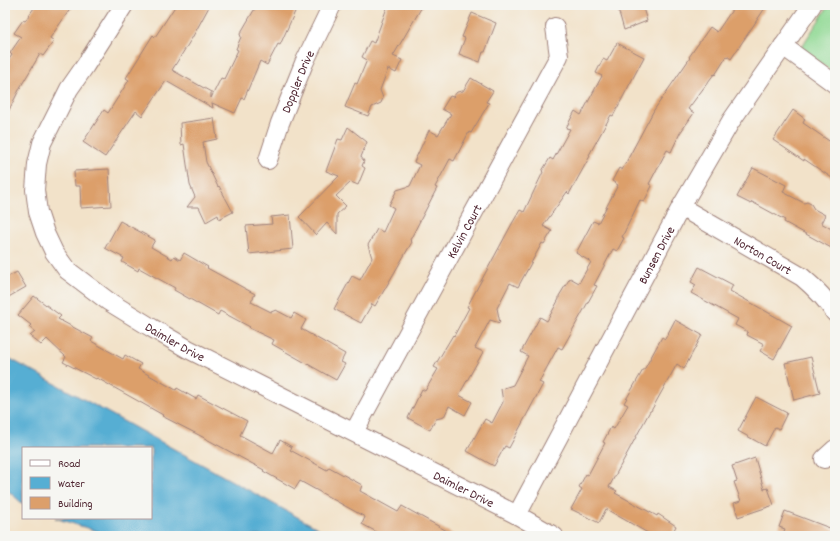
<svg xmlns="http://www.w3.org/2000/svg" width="840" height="541" font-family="Dekko,sans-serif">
<rect width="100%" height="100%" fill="#f6f6f2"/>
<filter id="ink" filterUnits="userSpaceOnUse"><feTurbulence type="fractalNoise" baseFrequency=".025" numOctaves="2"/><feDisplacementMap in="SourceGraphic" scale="8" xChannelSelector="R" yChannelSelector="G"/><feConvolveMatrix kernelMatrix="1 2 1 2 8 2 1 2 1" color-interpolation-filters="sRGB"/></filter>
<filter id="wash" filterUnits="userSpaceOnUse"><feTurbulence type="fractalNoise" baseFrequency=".012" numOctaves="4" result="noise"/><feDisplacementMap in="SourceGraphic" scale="16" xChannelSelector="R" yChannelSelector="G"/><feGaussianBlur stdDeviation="0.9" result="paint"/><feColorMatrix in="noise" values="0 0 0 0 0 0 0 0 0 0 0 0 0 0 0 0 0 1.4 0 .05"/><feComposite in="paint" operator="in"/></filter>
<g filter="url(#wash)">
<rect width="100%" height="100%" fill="#f2e2c9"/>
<path fill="#91d994" stroke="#6e7c60" d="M829 5H835V73L800 49Z"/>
<path fill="#56aed3" stroke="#50667f" d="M5 356 332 536H110L106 534 55 518H151V448H23V504L5 488Z"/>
<g id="blocks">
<g fill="#dc9f6b">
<path d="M36 5H73L50 38 54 41 43 56 40 54 21 86 5 118V65L12 55 10 53 21 37 14 33 23 20 25 21Z"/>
<path d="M176 5H210L192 38 172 70 211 92V98L221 78 224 79 238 50 236 49 241 37 240 34 257 5H298L280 45 278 44 267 65 260 61 244 99 242 98 235 113 212 103 213 108 166 81 142 116 136 111 105 157 83 142 104 110 108 113 129 80 126 78 153 35 155 37Z"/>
<path d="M388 5H423L393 56 402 60 396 73 388 69 380 90 383 98 381 103 372 107 368 116 345 107 355 83 357 84 367 60 362 57 370 41 374 43Z"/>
<path d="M617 5H642L647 21 624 30Z"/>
<path d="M731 5H767L731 59 727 56 715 75 714 74 688 109 694 113 680 133 671 152 667 150 649 184 652 186 644 202 640 200 622 237 624 238 617 251 613 249 594 285 597 286 562 349 558 347 539 382 543 384 509 448 505 446 494 466 467 451 485 419 492 423 503 402 501 389 513 385 528 356 521 352 540 317 547 321 559 299V296L570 278 579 283 591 262 576 253 593 221 598 223 618 185 612 181 619 168 622 170 654 110 690 58 689 57 710 27 717 32 732 10Z"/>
<path d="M472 13 496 23 485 52H483L480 62 459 54 465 38 462 37Z"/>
<path d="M617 43 644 57 613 116 611 115 589 155 590 156 569 194 567 192 543 226 552 231 544 244 542 243 518 287 510 283 497 308 500 323 490 320 475 348 483 352 459 395 472 402 465 415 449 406 444 417 436 419 430 430 408 418 422 389 425 391 438 369 434 367 453 335 454 336 469 308 467 307 513 222 520 210 524 212 543 172 542 171 550 158 553 160 570 129 566 128 575 111 581 115 602 76 596 73 603 59 607 61Z"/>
<path d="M471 78 493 91 486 102 489 103 471 133 469 132 454 161 450 159 435 187 437 188 410 240 412 242 375 306 372 304 361 323 334 309 352 276 360 280 372 258 368 245 377 229 383 232 394 208 389 205 397 190 410 186 420 165 414 162 429 130 438 135 451 114 442 109 450 96 453 97 457 92 463 91Z"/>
<path d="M793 110 805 119 803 123 835 145V180L804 159V161L773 140Z"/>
<path d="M214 118 217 139 203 142 206 162 218 187 219 186 233 212 219 219 218 215 206 222 199 207H187L195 197 190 185 184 144 181 145 180 123Z"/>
<path d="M348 127 367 142 361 157 364 161 362 166 365 168 358 185 351 182 336 196 346 206 337 214V234L327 223 316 235 299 217 339 176 326 171 338 139 342 140Z"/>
<path d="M753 168 786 185 783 192 804 203 807 202 811 204 814 209 825 215 821 223 835 231V250L784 222 785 220 752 202 751 204 737 197Z"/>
<path d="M109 169 111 206 81 208 80 186H75L74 171Z"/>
<path d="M290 215 293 249 249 254 246 226 272 224 271 217Z"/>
<path d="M120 221 155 240 151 247 172 259 174 256 180 260 184 253 208 267 207 268 255 294 251 302 271 312 276 310 291 318 294 313 306 320 301 329 345 354 341 362 345 364 336 380 272 344 274 340 249 328 250 327 220 311 218 315 174 290 175 288 139 268 138 271 122 262 124 258 105 248Z"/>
<path d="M699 267 733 285 730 291 792 326 774 359 760 351 764 344 747 335 748 332 735 325 738 319 691 293 696 285 691 282Z"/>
<path d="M17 272 26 287 5 299V278Z"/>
<path d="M34 296 61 316 58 319 93 338 91 341 123 359 125 355 141 364 138 369 176 390 177 388 196 399 198 395 247 421 240 435 273 453 280 440 292 447 290 450 327 470 329 467 362 485 360 491 398 512 402 506 456 536H384L362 524 365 517 300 481 295 489 263 471 264 470 197 434 162 416 163 415 97 378 96 379 63 362 66 357 47 339 41 345 30 336 35 332 29 327 31 325 18 315Z"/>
<path d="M675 320 702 335 684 369 677 364 651 411H650L609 487 617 491 615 493 657 516 658 514 676 526 671 536H653L606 509 599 523 571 509 582 489 579 487 586 474 588 475 605 443 603 442 611 427 614 429 628 405 624 403 643 370H644L662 337 665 339Z"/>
<path d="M811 357 820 393 794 400 785 363Z"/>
<path d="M756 397 787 413 779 429 775 427 765 446 738 431Z"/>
<path d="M755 458 764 489 768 488 774 505 738 517 734 503 741 501 734 482 737 481 732 466Z"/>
<path d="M785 511 835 530V536H782L785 529 779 527Z"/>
</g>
</g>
</g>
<g filter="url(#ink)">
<use href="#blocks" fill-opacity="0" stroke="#9e807a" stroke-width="1"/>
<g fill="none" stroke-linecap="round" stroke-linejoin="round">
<g stroke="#9e807a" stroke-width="20">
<g id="minor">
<path id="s1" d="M124 5 85 66 69 89 42 143 37 164 35 190 38 212 45 233 54 252 67 270 108 301 152 328 188 349 517 515 554 536"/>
<path d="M783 46 835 84"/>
<path id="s2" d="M268 160 280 123 304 63 332 5"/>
<path id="s3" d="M681 207 802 277C815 288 826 299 835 313"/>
<path id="s4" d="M354 432 559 56 555 27"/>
<path d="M824 459 835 449"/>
<path id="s5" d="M517 515 681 207 731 121 812 5"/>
</g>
</g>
<use href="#minor" stroke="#fff" stroke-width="18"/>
</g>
</g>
<g text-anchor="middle" stroke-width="3" stroke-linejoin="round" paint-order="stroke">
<g font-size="13" fill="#4a1f2b" stroke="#f6f6f2">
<text dy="5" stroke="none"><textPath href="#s2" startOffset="84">Doppler Drive</textPath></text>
<text dy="5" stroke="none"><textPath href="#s4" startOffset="229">Kelvin Court</textPath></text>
<text dy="5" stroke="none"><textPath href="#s3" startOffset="95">Norton Court</textPath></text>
<text dy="5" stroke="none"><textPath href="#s5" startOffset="295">Bunsen Drive</textPath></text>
<text dy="5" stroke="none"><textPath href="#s1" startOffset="426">Daimler Drive</textPath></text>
<text dy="5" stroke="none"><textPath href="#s1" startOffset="750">Daimler Drive</textPath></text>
</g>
</g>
<rect width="840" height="541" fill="none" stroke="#f6f6f2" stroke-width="20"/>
<rect x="22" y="447" width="130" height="72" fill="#f6f6f2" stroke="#b1a0a2"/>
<rect x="30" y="460" width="20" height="6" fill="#ffffff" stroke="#b1a0a2"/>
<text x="58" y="467" font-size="12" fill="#4a1f2b">Road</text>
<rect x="30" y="477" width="20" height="12" fill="#56aed3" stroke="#b1a0a2"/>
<text x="58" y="487" font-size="12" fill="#4a1f2b">Water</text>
<rect x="30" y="497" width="20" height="12" fill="#dc9f6b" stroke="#b1a0a2"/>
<text x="58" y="507" font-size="12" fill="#4a1f2b">Building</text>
</svg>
